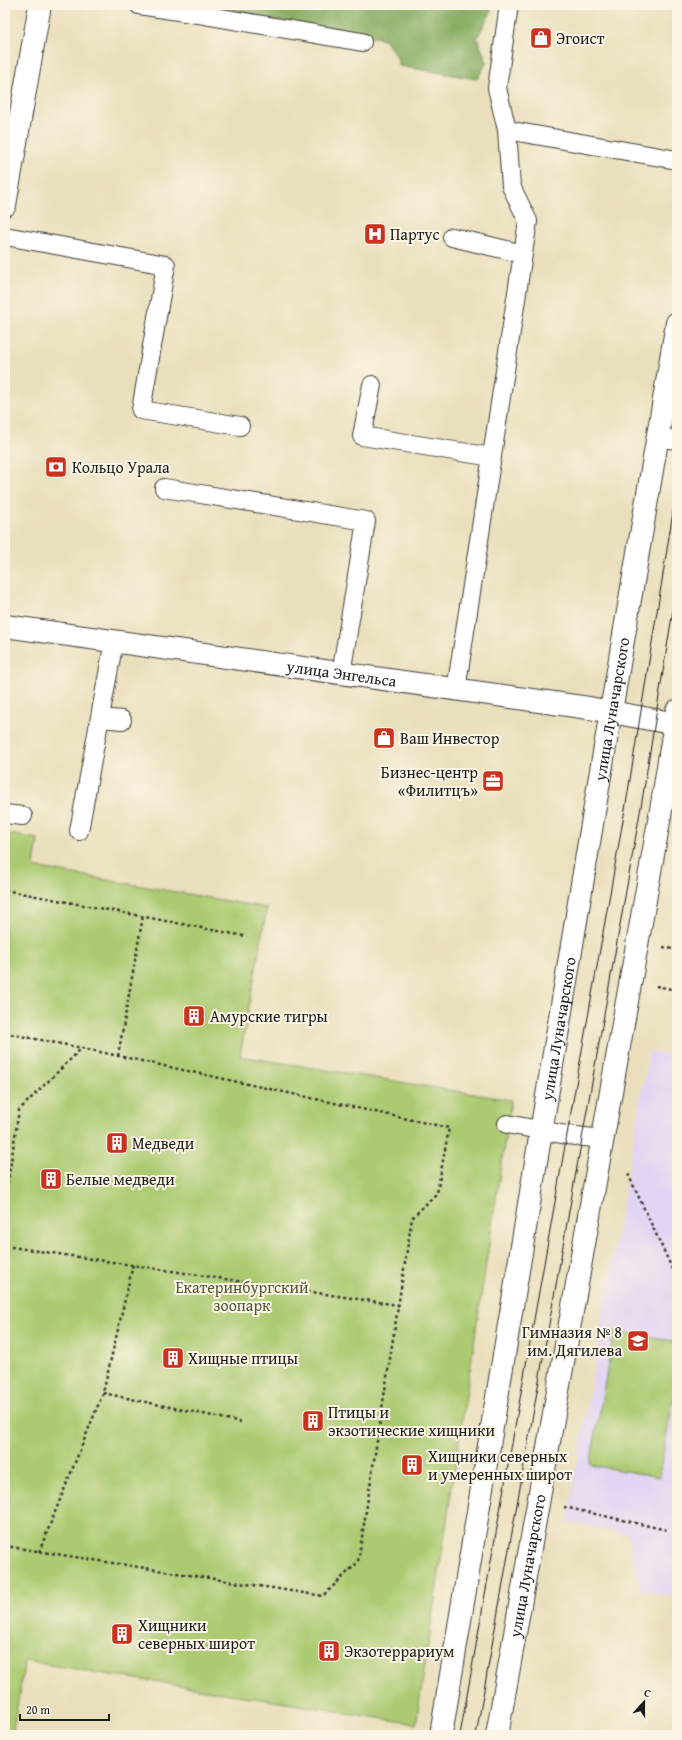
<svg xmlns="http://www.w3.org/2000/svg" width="682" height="1740" font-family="'Gentium Book Plus',serif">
<rect width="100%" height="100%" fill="#fcf5e5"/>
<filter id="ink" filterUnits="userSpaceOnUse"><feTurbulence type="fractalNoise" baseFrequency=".025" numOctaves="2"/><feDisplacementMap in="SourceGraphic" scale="8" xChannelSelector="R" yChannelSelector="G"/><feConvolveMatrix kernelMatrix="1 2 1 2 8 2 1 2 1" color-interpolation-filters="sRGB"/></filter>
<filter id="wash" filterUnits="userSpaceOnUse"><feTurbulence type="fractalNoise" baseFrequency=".012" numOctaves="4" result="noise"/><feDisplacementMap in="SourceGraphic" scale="16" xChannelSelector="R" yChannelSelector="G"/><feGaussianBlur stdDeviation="0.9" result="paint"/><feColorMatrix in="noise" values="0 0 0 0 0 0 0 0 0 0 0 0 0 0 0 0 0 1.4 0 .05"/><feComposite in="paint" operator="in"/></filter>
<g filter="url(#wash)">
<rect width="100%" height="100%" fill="#eadfbc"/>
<path fill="#e2d4f3" d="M649 1051 677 1056V1599L673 1597 641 1590 628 1534 567 1522Z"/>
<g fill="#abca71" stroke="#647346">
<path d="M5 833 38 839 34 867 267 908 240 1056 511 1100 416 1724 25 1661 12 1735H5Z"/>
<path d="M614 1331 677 1342V1378L659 1477 590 1465Z"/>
</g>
<path fill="#88ae63" stroke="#526540" d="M221 5H491V12L477 38 487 62 477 79 399 66 396 55 384 39 335 29 249 16Z"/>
</g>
<g filter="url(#ink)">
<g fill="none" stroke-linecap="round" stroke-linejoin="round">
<g stroke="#3b3934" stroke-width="20">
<g id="service">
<path d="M139 5 198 14 200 5"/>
<path d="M198 14 362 42"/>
<path d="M507 130 677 160"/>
<path d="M5 236 166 265 141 410 240 426"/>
<path d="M452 237 523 254"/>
<path d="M372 385 362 436 492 457"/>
<path d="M657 437 677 440"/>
<path d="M164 488 366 521 341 674"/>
<path d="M456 690 528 221 511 186 507 130 497 88 509 5"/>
<path d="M100 718 122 720"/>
<path d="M5 814 23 816"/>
<path d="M79 831 114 641"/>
<path d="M507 1124 567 1135 603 1139"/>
</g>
</g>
<g stroke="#3b3934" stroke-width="24">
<g id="minor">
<path d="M5 205 40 5"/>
<path id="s1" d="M5 626 589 708 677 724"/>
</g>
</g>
<g stroke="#3b3934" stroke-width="24">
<g id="secondary">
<path id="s2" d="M441 1735 598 788 677 323"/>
<path id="s3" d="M497 1735 662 804 677 711"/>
</g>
</g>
<g stroke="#3b3934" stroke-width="2.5" stroke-dasharray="3 3" stroke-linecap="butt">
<path d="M5 890 244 936"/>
<path d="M663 947 677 950"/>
<path d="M656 986 677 990"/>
<path d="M5 1033 82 1048"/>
<path d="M118 1056 143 916"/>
<path d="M628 1174 677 1279"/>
<path d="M5 1201 19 1110 82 1048 449 1128 437 1193 412 1218 358 1562 323 1596 5 1546"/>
<path d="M5 1246 398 1305"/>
<path d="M103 1393 241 1422"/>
<path d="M564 1507 667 1530"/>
<path d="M39 1552 103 1393 133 1265"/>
</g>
<use href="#service" stroke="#fff" stroke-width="18"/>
<use href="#minor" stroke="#fff" stroke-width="22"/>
<use href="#secondary" stroke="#fff" stroke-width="22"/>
<g stroke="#1c1c1c" stroke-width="1">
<path d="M460 1735 627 798 677 487"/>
<path d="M476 1735 642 801 677 585"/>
</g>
</g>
</g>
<defs>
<g id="shop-square" transform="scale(1.15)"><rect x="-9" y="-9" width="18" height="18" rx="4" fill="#c8321e" stroke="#fcf5e5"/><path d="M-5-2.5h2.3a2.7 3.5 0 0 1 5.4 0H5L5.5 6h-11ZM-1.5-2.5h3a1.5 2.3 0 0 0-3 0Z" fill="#fff"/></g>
<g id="hospital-square" transform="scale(1.15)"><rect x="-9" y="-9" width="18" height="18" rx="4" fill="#c8321e" stroke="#fcf5e5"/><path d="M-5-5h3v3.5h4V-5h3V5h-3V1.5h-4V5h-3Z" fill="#fff"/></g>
<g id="bank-square" transform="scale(1.15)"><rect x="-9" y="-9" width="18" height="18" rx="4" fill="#c8321e" stroke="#fcf5e5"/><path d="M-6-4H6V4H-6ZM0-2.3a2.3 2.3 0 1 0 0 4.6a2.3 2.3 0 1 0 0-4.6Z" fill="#fff"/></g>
<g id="office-square" transform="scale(1.15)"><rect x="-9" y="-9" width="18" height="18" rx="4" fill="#c8321e" stroke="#fcf5e5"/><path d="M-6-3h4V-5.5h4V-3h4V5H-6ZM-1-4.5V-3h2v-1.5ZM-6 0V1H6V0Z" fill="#fff"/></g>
<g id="building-square" transform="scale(1.15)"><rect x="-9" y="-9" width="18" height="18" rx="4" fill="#c8321e" stroke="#fcf5e5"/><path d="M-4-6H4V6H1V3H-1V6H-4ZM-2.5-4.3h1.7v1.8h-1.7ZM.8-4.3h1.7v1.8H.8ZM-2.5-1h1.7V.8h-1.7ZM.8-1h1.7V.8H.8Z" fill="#fff"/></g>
<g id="school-square" transform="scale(1.15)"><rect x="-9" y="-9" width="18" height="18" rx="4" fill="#c8321e" stroke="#fcf5e5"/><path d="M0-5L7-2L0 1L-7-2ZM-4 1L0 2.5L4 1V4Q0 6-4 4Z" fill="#fff"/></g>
</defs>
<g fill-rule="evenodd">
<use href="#shop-square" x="541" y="38"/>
<use href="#hospital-square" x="375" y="234"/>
<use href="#bank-square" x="56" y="467"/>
<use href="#shop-square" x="384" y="738"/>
<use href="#office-square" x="493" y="781"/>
<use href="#building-square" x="194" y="1016"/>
<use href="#building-square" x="117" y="1143"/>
<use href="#building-square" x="51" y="1179"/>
<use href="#school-square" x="638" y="1341"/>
<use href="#building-square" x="173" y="1358"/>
<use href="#building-square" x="313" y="1421"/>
<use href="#building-square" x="412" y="1465"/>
<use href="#building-square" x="122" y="1634"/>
<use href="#building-square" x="329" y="1651"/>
</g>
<g text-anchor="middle" stroke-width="4" stroke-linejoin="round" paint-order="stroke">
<g font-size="16" fill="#1c1c1c" stroke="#fcf5e5" text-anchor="start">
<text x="556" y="44">Эгоист</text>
<text x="390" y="240">Партус</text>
<text x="72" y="473">Кольцо Урала</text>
<text x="400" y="744">Ваш Инвестор</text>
<text x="478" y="778" text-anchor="end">Бизнес-центр<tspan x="478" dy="18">«Филитцъ»</tspan></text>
<text x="210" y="1022">Амурские тигры</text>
<text x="132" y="1149">Медведи</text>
<text x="66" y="1185">Белые медведи</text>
<text x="622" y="1338" text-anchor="end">Гимназия № 8<tspan x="622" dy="18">им. Дягилева</tspan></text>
<text x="188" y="1364">Хищные птицы</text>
<text x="328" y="1418">Птицы и<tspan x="328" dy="18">экзотические хищники</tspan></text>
<text x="428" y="1462">Хищники северных<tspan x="428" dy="18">и умеренных широт</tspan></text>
<text x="138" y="1631">Хищники<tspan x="138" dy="18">северных широт</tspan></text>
<text x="344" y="1657">Экзотеррариум</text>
</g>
<g font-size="16" fill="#1c1c1c" stroke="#fcf5e5">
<text dy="6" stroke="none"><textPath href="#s1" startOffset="340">улица Энгельса</textPath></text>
<text dy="6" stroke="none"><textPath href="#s2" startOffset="1040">улица Луначарского</textPath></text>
<text dy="6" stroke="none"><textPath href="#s2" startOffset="716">улица Луначарского</textPath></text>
<text dy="6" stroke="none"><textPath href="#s3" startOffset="172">улица Луначарского</textPath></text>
</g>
<g font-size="16" fill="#4e593a" stroke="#fcf5e5">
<text x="242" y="1293">Екатеринбургский<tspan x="242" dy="18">зоопарк</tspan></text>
</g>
</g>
<rect width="682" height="1740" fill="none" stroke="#fcf5e5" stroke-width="20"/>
<g transform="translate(644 1702) rotate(21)" stroke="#fcf5e5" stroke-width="3" paint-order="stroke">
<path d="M0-3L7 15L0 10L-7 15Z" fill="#1c1c1c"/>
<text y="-6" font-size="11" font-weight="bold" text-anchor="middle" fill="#1c1c1c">С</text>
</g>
<path d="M20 1714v6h89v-6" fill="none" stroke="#1c1c1c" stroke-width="2"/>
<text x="26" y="1714" font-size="12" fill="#1c1c1c" stroke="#fcf5e5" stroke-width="3" paint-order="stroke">20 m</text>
</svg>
